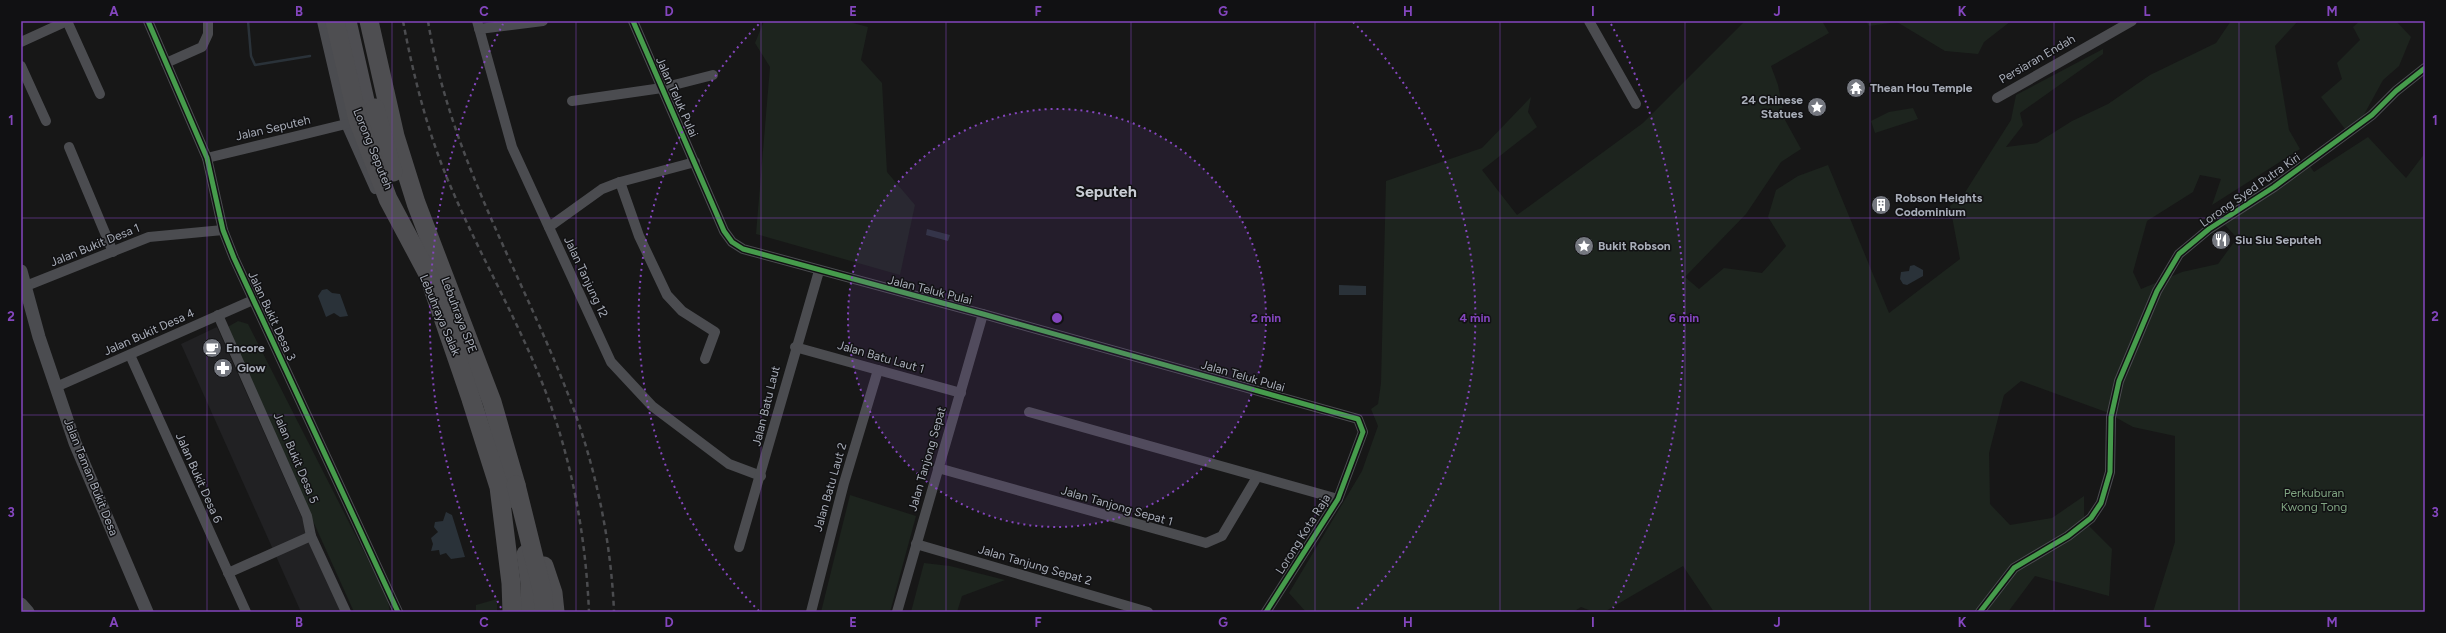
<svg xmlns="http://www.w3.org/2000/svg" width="2446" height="633" font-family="Figtree,sans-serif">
<rect width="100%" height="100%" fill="#171717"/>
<path fill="#212123" d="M217 327 344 612H301L181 344Z"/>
<g fill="#1d241e">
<path d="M764 21H845L868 27 861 60 882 83 887 172 915 205 900 275 756 234 770 67 755 43Z"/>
<path d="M1745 21H1822L1829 33 1771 66 1778 85 1785 120 1801 149 1781 162 1746 214 1685 277 1699 289 1724 268 1762 273 1786 246 1768 217 1776 190 1798 176 1828 165 1889 313 1960 259 1950 206 1964 194 2011 120 2016 95 2103 49V54L2020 113 2023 125 2006 147 2037 143 2072 121 2108 104 2150 75 2216 43 2231 21H2298L2275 46 2289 130 2300 149 2212 205 2221 179 2200 175 2193 192 2147 221 2133 272 2141 289 2182 272 2218 264 2237 238 2225 225 2309 165 2314 172 2368 137 2406 178 2425 153V612H2153L2175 542V436L2133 427 2106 412 2021 381 2004 395 1989 453 1990 504 2010 525 2052 518 2084 496V521L2112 549 2109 596 2035 576 2008 612H1714L1683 566 1604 612H1594L1581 607 1573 612H1306L1289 593 1362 471 1378 426 1371 409 1378 404 1381 383 1386 181 1482 148 1531 97 1528 112 1537 127 1482 170 1517 215 1643 123Z"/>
<path d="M1866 21H2011L1984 42 1978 54 1945 51 1897 22 1869 26Z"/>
<path d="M2360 21H2396L2411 37 2399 66 2383 80 2361 120 2345 129 2321 97 2342 79 2337 63 2360 40 2353 27Z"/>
<path d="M1913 108 1918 119 1875 133 1871 121 1889 112Z"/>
<path d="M238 321 248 324 387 597 390 612H354L226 328Z"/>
<path d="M850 495 916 516 890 612H821Z"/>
<path d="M924 563 950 566 1005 580 962 596 957 612H911Z"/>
<path d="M497 599V612H476V605Z"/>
</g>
<g fill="#2a3239">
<path d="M927 229 950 235 948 241 926 235Z"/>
<path d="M1914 265 1923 270V276L1907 285 1903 284 1900 279 1901 272 1909 271 1910 266Z"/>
<path d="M1339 285 1366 286V295H1339Z"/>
<path d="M327 289 332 293 340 294 348 316 340 317 334 313 326 317 318 296 322 290Z"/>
<path d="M446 512 452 515 465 557 451 559 446 553 440 555 439 550 431 551 433 544 431 538 438 532 434 527 435 522 443 521Z"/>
</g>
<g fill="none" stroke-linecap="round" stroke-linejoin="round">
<path stroke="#2a3239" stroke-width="2.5" d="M248 21 251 56 255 65 310 56"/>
<g stroke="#4b4c50" stroke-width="10">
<path d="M67 21 100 94"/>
<path d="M148 21 207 158 223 230 234 258 398 612"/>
<path d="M322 21 346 124 375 189"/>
<path d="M477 21 512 147 611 362 652 406 729 464 761 476"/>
<path d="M633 21 724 231 732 242 743 249 983 314 1358 419 1363 432 1338 499 1266 612"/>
<path d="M1589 21 1636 104"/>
<path d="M479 29 543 21"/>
<path d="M21 42 67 21"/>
<path d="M166 63 202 47 208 34V21"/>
<path d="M21 66 46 121"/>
<path d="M1997 98 2132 21"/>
<path d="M572 101 662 88 713 75"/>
<path d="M69 147 113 252"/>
<path d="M207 158 346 124"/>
<path d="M620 182 639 236 667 295 682 311 715 332 705 359"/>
<path d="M549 227 602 189 620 182 695 162"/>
<path d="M26 286 149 237 223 230"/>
<path d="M218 315 307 516 311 536 346 612"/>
<path d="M795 347 961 393"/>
<path d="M130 355 246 612"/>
<path d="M56 387 253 300"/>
<path d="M1029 412 1338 499"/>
<path d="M938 468 1206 543 1222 536 1257 477"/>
<path d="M916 544 1148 612"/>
<path d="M739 547 819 271"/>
<path d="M228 573 311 536"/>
<path d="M811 612 844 483 878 370"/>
<path d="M897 612 983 314"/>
<path d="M1980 612 2014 568 2068 536 2091 518 2101 503 2110 472 2111 417 2119 381 2157 291 2179 254 2209 229 2274 187 2372 115 2396 91 2425 68"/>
</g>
<g stroke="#4b4c50" stroke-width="13">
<path d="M21 271 39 337 75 443 147 612"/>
<path d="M21 604 28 612"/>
</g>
<path stroke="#4e4e52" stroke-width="17" d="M348 21 372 127"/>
<g stroke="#4e4e51" stroke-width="19">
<path d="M369 21 395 136 416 203 492 402 516 485 518 501"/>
<path d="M375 108 393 172"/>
<path d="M526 554 530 583V612"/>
<path d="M544 566 553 593 555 612"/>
</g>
<g stroke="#4b4c4f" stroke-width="2.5" stroke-dasharray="5 4" stroke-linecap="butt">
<path d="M403 21C414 79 429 138 453 192 485 266 527 336 553 412 575 477 586 544 589 612"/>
<path d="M428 21C449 153 518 267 566 389 594 459 611 537 614 612"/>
</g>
<g stroke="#4e4e51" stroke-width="19">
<path d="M335 21 358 120 388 199 428 274 471 399 499 487 511 583 512 612"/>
<path d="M516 485 543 594 544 612"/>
</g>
<g stroke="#111113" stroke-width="8">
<g id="cycleway">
<path d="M148 21 207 158 223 230 234 258 398 612"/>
<path d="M633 21 724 231 732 242 743 249 983 314 1358 419 1363 432 1338 499 1266 612"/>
<path d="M1980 612 2014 568 2068 536 2091 518 2101 503 2110 472 2111 417 2119 381 2157 291 2179 254 2209 229 2274 187 2372 115 2396 91 2425 68"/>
</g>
</g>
<use href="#cycleway" stroke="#469c4c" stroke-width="5"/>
</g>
<path fill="none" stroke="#8446be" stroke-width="1" stroke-opacity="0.55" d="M207 21V612M392 21V612M576 21V612M761 21V612M946 21V612M1131 21V612M1315 21V612M1500 21V612M1685 21V612M1870 21V612M2054 21V612M2239 21V612M21 218H2425M21 415H2425"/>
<circle cx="1057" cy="318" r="209" fill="#8446be" fill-opacity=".12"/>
<g fill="none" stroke="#8446be" stroke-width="2" stroke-dasharray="2 4">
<circle cx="1057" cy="318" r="209"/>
<path d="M759 611A418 418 0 0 1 761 22M1353 22A418 418 0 0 1 1355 611"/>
<path d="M501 608A627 627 0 0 1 503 24M1611 24A627 627 0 0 1 1613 608"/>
</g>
<defs>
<g id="temple-disc" transform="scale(1)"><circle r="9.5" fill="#757880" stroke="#111113"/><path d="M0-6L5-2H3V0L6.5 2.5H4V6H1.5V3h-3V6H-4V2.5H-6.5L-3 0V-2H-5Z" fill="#fff"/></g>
<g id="sight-disc" transform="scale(1)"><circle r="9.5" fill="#757880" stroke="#111113"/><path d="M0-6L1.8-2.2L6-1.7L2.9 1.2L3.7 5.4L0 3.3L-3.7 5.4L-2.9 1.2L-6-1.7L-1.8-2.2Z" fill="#fff"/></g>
<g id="building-disc" transform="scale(1)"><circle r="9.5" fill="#757880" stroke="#111113"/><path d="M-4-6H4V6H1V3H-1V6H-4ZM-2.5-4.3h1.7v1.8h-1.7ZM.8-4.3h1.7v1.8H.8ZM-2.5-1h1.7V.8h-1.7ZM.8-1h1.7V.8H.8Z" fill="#fff"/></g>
<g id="restaurant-disc" transform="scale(1)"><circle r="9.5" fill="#757880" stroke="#111113"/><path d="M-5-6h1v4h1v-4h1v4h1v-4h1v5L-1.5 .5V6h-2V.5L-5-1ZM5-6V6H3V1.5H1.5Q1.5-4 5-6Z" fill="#fff"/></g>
<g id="cafe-disc" transform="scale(1)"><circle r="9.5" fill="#757880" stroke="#111113"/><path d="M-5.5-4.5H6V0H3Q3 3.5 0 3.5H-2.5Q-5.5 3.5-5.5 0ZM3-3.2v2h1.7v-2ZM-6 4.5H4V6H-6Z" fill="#fff"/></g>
<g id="pharmacy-disc" transform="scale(1)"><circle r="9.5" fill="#757880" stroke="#111113"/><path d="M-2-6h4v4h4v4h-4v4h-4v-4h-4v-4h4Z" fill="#fff"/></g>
</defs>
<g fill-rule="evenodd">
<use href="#temple-disc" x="1856" y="88"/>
<use href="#sight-disc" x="1817" y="107"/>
<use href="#building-disc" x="1881" y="205"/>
<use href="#restaurant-disc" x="2221" y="240"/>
<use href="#sight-disc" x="1584" y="246"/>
<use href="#cafe-disc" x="212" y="348"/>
<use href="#pharmacy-disc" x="223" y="368"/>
</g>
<g text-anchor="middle" stroke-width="3" stroke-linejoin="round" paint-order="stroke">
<g font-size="12" fill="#a8adb8" stroke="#111113">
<text transform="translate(2037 59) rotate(-30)" y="4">Persiaran Endah</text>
<text transform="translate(677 97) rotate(66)" y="4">Jalan Teluk Pulai</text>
<text transform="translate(273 128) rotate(-13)" y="4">Jalan Seputeh</text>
<text transform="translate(373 149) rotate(68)" y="4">Lorong Seputeh</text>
<text transform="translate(2250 190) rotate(-35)" y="4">Lorong Syed Putra Kiri</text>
<text transform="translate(95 245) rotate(-22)" y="4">Jalan Bukit Desa 1</text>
<text transform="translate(586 277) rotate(65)" y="4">Jalan Tanjung 12</text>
<text transform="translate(930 290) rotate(14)" y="4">Jalan Teluk Pulai</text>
<text transform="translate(440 315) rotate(67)" y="4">Lebuhraya Salak</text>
<text transform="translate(459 315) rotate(69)" y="4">Lebuhraya SPE</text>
<text transform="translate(272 316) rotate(65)" y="4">Jalan Bukit Desa 3</text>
<text transform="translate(149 332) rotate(-24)" y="4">Jalan Bukit Desa 4</text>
<text transform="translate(881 357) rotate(16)" y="4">Jalan Batu Laut 1</text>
<text transform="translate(1243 376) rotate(16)" y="4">Jalan Teluk Pulai</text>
<text transform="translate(766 406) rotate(-76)" y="4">Jalan Batu Laut</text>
<text transform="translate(296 458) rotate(67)" y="4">Jalan Bukit Desa 5</text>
<text transform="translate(927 459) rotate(-74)" y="4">Jalan Tanjong Sepat</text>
<text transform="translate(91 477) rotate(68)" y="4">Jalan Taman Bukit Desa</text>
<text transform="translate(199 478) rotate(66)" y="4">Jalan Bukit Desa 6</text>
<text transform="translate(830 487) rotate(-74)" y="4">Jalan Batu Laut 2</text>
<text transform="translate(1117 506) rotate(16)" y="4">Jalan Tanjong Sepat 1</text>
<text transform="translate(1303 534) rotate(-58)" y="4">Lorong Kota Raja</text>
<text transform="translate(1035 565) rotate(16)" y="4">Jalan Tanjung Sepat 2</text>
</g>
<g font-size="12" font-weight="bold" fill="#a8adb8" stroke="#111113" text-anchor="start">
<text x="1870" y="92">Thean Hou Temple</text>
<text x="1803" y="104" text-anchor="end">24 Chinese<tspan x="1803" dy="14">Statues</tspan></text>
<text x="1895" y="202">Robson Heights<tspan x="1895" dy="14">Codominium</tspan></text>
<text x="2235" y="244">Siu Siu Seputeh</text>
<text x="1598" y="250">Bukit Robson</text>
<text x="226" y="352">Encore</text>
<text x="237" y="372">Glow</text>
</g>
<g font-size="12" fill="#7fa381" stroke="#111113">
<text x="2314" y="497">Perkuburan<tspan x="2314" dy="14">Kwong Tong</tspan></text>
</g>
<g font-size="16" font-weight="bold" fill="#c9ccd4" stroke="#111113">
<text x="1106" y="197">Seputeh</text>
</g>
</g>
<circle cx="1057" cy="318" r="6" fill="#8446be" stroke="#111113" stroke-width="2"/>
<g font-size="12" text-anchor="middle" font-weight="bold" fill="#8446be" stroke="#111113" stroke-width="3" stroke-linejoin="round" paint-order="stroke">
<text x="1266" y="322">2 min</text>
<text x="1475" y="322">4 min</text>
<text x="1684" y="322">6 min</text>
</g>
<rect width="2446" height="633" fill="none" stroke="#111113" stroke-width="44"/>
<rect x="22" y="22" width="2402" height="589" fill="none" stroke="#8446be" stroke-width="1.5"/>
<g font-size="13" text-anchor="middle" font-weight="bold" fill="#8446be">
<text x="114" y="16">A</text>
<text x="299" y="16">B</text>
<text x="484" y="16">C</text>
<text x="669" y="16">D</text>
<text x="853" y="16">E</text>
<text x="1038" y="16">F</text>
<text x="1223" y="16">G</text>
<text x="1408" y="16">H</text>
<text x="1593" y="16">I</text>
<text x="1777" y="16">J</text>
<text x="1962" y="16">K</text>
<text x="2147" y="16">L</text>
<text x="2332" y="16">M</text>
<text x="11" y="125">1</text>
<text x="2435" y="125">1</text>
<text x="11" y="321">2</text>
<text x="2435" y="321">2</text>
<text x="11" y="517">3</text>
<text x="2435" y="517">3</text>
<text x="114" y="627">A</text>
<text x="299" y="627">B</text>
<text x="484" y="627">C</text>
<text x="669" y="627">D</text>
<text x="853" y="627">E</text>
<text x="1038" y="627">F</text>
<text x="1223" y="627">G</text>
<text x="1408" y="627">H</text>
<text x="1593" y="627">I</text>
<text x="1777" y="627">J</text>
<text x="1962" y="627">K</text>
<text x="2147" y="627">L</text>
<text x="2332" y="627">M</text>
</g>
</svg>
